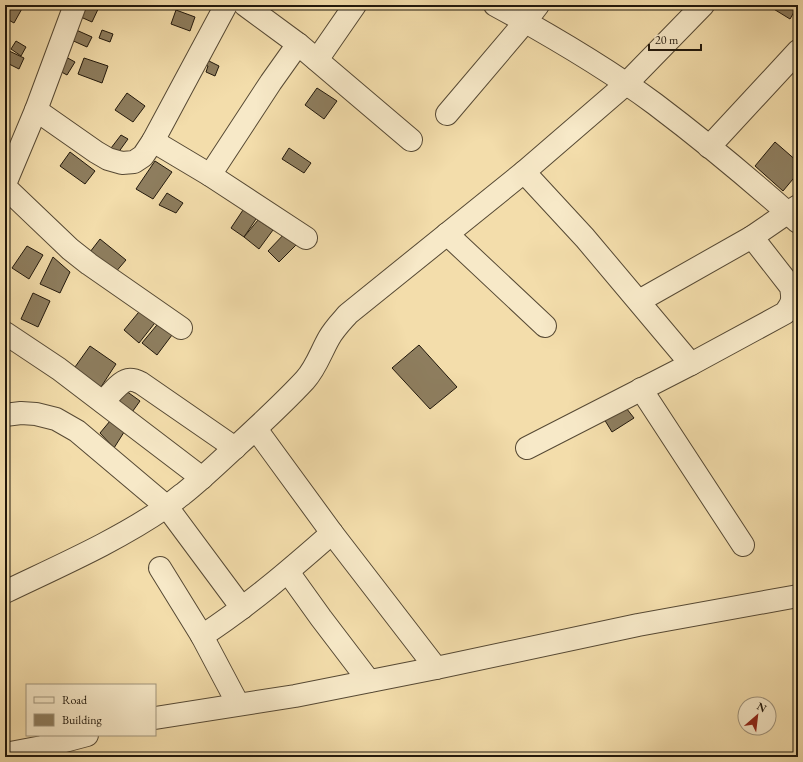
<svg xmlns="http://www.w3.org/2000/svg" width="803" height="762" font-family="'EB Garamond',serif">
<rect width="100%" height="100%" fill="#f3ddab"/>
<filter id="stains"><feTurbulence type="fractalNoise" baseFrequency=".005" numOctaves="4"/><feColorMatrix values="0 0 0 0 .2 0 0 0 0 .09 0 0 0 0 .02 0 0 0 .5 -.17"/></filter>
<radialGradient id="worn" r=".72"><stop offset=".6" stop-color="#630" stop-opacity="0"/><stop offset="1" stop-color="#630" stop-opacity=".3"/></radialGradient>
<g fill="#8e7e5f" stroke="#21180c">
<path d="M5 5H24L14 23 5 18Z"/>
<path d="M79 5H100L92 22 74 14Z"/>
<path d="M774 5H794L797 7 790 19 772 8Z"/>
<path d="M176 10 195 17 190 31 171 24Z"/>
<path d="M74 29 92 37 87 47 69 39Z"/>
<path d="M102 30 113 34 110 42 99 38Z"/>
<path d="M16 41 26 47 21 56 11 49Z"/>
<path d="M5 49 24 58 19 69 5 62Z"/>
<path d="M64 56 75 62 67 75 56 69Z"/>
<path d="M84 58 108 66 102 83 78 74Z"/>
<path d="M203 58 219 66 215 76 206 72 208 66 201 63Z"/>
<path d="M317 88 337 101 324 119 305 105Z"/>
<path d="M127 93 145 106 133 122 115 110Z"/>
<path d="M121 135 128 139 115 157 108 152Z"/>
<path d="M775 142 798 162V173L783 191 755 166Z"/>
<path d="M289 148 311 163 304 173 282 159Z"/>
<path d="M70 152 95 171 85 184 60 166Z"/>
<path d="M155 161 172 172 153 199 136 189Z"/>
<path d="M167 193 183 203 176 213 159 205Z"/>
<path d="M247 204 260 213 244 237 231 228Z"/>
<path d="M258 220 273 230 259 249 244 237Z"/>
<path d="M287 231 298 243 279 262 268 251Z"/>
<path d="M100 239 126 260 114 274 90 252Z"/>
<path d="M27 246 43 255 29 279 12 268Z"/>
<path d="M53 257 70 272 60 293 40 284Z"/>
<path d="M33 293 50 301 38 327 21 319Z"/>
<path d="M143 307 158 319 139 343 124 330Z"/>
<path d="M161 320 175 331 157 355 142 343Z"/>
<path d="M419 345 457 387 430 409 392 368Z"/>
<path d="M90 346 116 364 97 393 70 374Z"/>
<path d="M122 388 140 401 130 415 112 402Z"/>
<path d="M623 404 634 418 612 432 601 414Z"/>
<path d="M110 421 126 429 114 448 100 433Z"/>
</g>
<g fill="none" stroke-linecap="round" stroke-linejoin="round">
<g stroke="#564934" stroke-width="24">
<g id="minor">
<path d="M245 5 298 44 411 140"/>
<path d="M495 5C550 35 605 67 655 104 704 141 752 181 798 222"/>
<path d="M317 60 355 5"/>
<path d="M36 110 96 152 108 159 122 163 134 162 143 156 153 141 226 5"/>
<path d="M447 114 525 22 538 5"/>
<path d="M153 141 210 175 306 238"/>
<path d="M709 147 798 51"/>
<path d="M524 172 585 238 691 364"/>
<path d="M210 175 271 82 298 44"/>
<path d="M5 184 36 110 75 5"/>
<path d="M5 187 70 249 89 264 181 328"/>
<path d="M447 234 545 326"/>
<path d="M639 301 752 237 787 213 798 206"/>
<path d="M5 333 59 369 202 478"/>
<path d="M641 389 743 545"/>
<path d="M103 402C109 396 119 382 128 380 133 379 137 381 141 383L235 448"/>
<path d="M5 415 21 413 36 414 56 419 77 431 167 507 242 608"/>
<path d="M256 429 332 533 436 668"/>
<path d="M527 448 691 364 785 313C793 302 793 300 791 287L752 237"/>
<path d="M160 568 202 636 238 704"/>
<path d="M288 572 321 618 369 681"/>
<path d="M5 592C59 566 117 541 166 507 172 503 177 498 183 494 198 482 212 469 226 456 253 431 280 407 305 380 316 368 321 352 329 338 334 329 341 322 348 314L524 172 626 84 703 5"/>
<path d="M202 636C248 606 290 570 332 533"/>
<path d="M155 718 295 696 436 668 638 625 798 596"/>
<path d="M5 754 42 747 87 735"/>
</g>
</g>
<use href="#minor" stroke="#f7e9c8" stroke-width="22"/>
</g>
<rect width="803" height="762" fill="none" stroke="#f3ddab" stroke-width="20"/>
<rect x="6" y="6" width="791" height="750" fill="none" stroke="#21180c" stroke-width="2"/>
<rect x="10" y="10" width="783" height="742" fill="none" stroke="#21180c"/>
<rect x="26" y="684" width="130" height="52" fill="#f7e9c8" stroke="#a1957d"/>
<rect x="34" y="697" width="20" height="6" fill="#f7e9c8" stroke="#a1957d"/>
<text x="62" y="704" font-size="12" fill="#21180c">Road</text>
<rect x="34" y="714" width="20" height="12" fill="#8e7e5f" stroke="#a1957d"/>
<text x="62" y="724" font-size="12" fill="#21180c">Building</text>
<g transform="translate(757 716) rotate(28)"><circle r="19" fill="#f7e9c8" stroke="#a1957d"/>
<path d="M0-3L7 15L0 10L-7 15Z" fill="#8f2418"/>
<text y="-6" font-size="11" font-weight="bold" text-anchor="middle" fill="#21180c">N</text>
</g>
<path d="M649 44v6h52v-6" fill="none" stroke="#21180c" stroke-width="2"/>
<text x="655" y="44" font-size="12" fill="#21180c" stroke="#f7e9c8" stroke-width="3" paint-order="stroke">20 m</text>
<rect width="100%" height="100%" filter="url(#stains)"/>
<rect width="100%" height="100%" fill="url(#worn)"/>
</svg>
